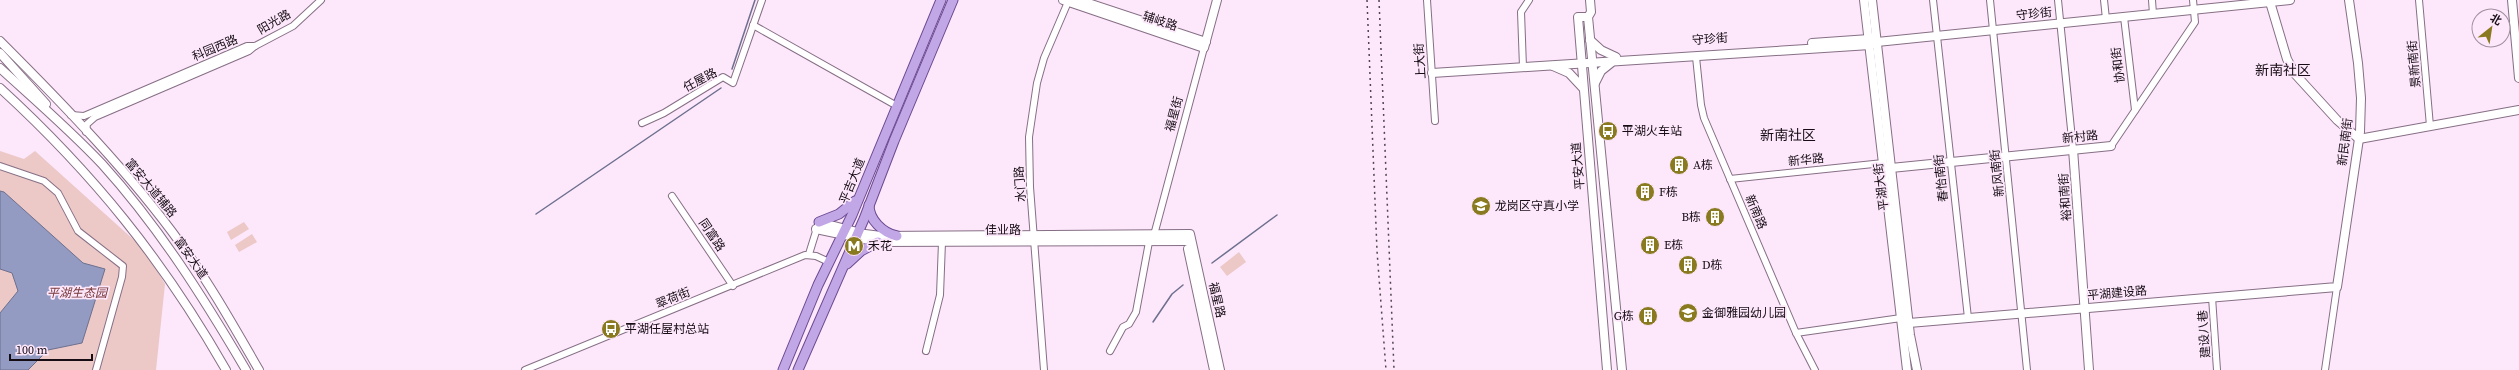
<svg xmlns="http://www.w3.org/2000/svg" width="2519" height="370" font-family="'Source Serif 4','Noto Sans SC',serif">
<rect width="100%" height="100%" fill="#fde7fb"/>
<g fill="#ecc8c7">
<path d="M0 151 24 159 35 151 144 249 165 284 156 370H0Z"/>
<path d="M244 222 249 229 231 240 227 232Z"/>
<path d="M252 234 257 242 239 252 235 245Z"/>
<path d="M1239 252 1246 262 1227 276 1220 267Z"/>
</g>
<path fill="#939bc3" stroke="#6d708e" d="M0 191 4 192 83 263 105 269 82 343 48 350 28 370H0V313L18 291 12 273 0 269Z"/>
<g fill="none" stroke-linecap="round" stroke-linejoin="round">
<g stroke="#6d708e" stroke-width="1.5">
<path d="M732 69 755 0"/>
<path d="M536 214 721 88"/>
<path d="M1212 263 1277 215"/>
<path d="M1153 322 1172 294 1183 285"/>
</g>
<g stroke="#866f85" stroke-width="8">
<g id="street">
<path d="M1427 0 1435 121"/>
<path d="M1933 0 1968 318"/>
<path d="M1990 0 2027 370"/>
<path d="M2058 0 2073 149"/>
<path d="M2104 0 2106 19"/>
<path d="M2152 0 2153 14"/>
<path d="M2419 0 2430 126"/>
<path d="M2124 17 2135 110"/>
<path d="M753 25 897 106"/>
<path d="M1696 57 1701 105 1704 118 1796 333 1815 370"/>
<path d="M1523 67 1521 12 1529 0"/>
<path d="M71 115 84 116 247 46H255"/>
<path d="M642 123 664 113 723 77 733 83 762 0"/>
<path d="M86 132 87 124 95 117 249 51 255 46 293 26 321 0"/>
<path d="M2111 146 2195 22 2193 0"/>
<path d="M0 166 44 181 58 193 78 231 123 266 122 277 96 370"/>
<path d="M1730 179 1883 163"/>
<path d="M672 196 733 286"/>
<path d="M1154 235 1204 48"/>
<path d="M809 254 818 225"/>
<path d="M2212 297 2217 370"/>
<path d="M1796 333 1901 318"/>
<path d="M926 351 940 295 942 242"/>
<path d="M1110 351 1123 327 1129 324 1136 312 1149 242"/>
<path d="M525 370 805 255 816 256 829 262"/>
<path d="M1044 370 1030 187 1029 137 1037 83 1044 58 1068 2"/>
<path d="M2325 370 2337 287"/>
</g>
</g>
<g stroke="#866f85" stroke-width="10">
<g id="secondary">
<path d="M1063 0 1204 48 1217 0"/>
<path d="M1079 0 1206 42"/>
<path d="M1590 0 1591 12 1588 17 1622 370"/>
<path d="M1864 0 1907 370"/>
<path d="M1872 0 1910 335 1917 370"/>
<path d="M2512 0 2519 78"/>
<path d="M2270 2 2287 59 2295 74 2337 120 2359 139 2519 110"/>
<path d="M1588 17H1578L1607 370"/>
<path d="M1590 40 1601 50 1616 57"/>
<path d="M0 41C62 103 130 173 181 244 210 284 234 327 259 370"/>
<path d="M1812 43 1869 39 1874 41"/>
<path d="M0 53 46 104"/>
<path d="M1553 66 1569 73 1583 88"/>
<path d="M0 68C34 99 70 130 102 164 159 227 203 297 246 370"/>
<path d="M1432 73 1870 45 1877 42 2290 0"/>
<path d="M1595 83 1601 71 1611 63"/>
<path d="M0 88C94 174 163 260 226 370"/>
<path d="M2073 149 2089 370"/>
<path d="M1891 168 2111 146"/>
<path d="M819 222 865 234 881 236 1190 234 1220 370"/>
<path d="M816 229 878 242 1191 241"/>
<path d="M1188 249 1214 370"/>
<path d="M1901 318 1909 323 2337 287 2360 132 2361 98 2358 63 2349 0"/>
</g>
</g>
<g stroke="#6b4a91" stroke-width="11">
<g id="primary">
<path d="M869 205C869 220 883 233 897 236"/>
<path d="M819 222 839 214 855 201"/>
<path d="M847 264 861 251 878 242"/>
<path d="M783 370 818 285 852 215 941 0"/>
<path d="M798 370 864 219 894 141 953 0"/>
</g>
</g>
<use href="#street" stroke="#fff" stroke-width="6"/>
<use href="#secondary" stroke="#fff" stroke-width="8"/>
<use href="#primary" stroke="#c2a7e6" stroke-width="9"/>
<g stroke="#514550" stroke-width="1.5" stroke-dasharray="2 4" stroke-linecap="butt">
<path d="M1367 0 1377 251 1386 370"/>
<path d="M1379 0 1394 370"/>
</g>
</g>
<defs>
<g id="bus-disc" transform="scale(1)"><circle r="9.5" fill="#897a1f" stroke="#fde7fb"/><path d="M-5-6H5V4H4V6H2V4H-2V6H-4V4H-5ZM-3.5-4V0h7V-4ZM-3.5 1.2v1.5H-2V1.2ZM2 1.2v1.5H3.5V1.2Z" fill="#fff"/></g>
<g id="building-disc" transform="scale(1)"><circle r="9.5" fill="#897a1f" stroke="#fde7fb"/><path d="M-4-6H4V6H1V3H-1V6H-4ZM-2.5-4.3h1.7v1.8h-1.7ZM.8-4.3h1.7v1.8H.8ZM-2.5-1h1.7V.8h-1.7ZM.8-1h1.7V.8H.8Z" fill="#fff"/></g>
<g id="school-disc" transform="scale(1)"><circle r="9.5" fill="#897a1f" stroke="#fde7fb"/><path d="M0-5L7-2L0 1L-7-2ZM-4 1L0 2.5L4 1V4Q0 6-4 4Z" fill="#fff"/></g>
<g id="metro-disc" transform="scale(1)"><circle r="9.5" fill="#897a1f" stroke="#fde7fb"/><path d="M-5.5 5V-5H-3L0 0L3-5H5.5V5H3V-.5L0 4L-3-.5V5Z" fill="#fff"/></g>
</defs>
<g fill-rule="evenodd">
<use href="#bus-disc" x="1608" y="131"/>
<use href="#building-disc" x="1679" y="165"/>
<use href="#building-disc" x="1645" y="192"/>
<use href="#school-disc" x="1481" y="206"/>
<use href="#building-disc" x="1715" y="217"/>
<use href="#building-disc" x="1650" y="245"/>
<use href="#metro-disc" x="854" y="246"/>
<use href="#building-disc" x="1688" y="265"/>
<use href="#school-disc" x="1688" y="313"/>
<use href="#building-disc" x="1648" y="316"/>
<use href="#bus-disc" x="611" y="329"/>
</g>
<g text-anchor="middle" stroke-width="3.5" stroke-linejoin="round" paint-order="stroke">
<g font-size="12" fill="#150c14" stroke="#fde7fb">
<text transform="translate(2034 14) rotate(-6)" y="4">守珍街</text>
<text transform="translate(1160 21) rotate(18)" y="4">辅岐路</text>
<text transform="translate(274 22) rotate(-30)" y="4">阳光路</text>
<text transform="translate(1710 39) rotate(-4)" y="4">守珍街</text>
<text transform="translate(215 48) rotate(-23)" y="4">科园西路</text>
<text transform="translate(1420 61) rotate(-94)" y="4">上大街</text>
<text transform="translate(2414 64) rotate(-95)" y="4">景新南街</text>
<text transform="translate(2118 65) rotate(-97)" y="4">协和街</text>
<text transform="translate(700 80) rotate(-28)" y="4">任屋路</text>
<text transform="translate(1174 114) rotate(-75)" y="4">福星街</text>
<text transform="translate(2080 137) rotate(-6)" y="4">新村路</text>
<text transform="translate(2345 142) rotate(-83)" y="4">新民南街</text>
<text transform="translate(1806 160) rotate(-6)" y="4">新华路</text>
<text transform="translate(1578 166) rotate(-95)" y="4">平安大道</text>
<text transform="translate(1997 173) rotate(-96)" y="4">新风南街</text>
<text transform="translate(1941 178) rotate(-96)" y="4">春怡南街</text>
<text transform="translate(852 181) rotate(-68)" y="4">平吉大道</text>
<text transform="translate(1020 184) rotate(-94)" y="4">水门路</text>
<text transform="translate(1881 187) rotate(-97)" y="4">平湖大街</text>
<text transform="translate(151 188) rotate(50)" y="4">富安大道辅路</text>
<text transform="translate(2065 197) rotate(-94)" y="4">裕和南街</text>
<text transform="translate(1756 212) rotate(67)" y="4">新南路</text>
<text x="1003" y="234">佳业路</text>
<text transform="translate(712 235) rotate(56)" y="4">同富路</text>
<text transform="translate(191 258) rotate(55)" y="4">富安大道</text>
<text transform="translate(2117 293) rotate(-5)" y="4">平湖建设路</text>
<text transform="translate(673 298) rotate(-22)" y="4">翠荷街</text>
<text transform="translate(1217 300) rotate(77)" y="4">福星路</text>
<text transform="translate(2204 334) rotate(-94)" y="4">建设八巷</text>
</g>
<g font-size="12" fill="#150c14" stroke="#fde7fb" text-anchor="start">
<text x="1622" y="135">平湖火车站</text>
<text x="1693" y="169">A栋</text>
<text x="1659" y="196">F栋</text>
<text x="1495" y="210">龙岗区守真小学</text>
<text x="1701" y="221" text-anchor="end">B栋</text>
<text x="1664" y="249">E栋</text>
<text x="868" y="250">禾花</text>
<text x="1702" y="269">D栋</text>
<text x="1702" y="317">金御雅园幼儿园</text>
<text x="1634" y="320" text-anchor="end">G栋</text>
<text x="625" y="333">平湖任屋村总站</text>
</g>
<g font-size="12" font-style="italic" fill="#773839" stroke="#fde7fb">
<text x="77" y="297">平湖生态园</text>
</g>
<g font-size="14" fill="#150c14" stroke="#fde7fb">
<text x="2283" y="75">新南社区</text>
<text x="1788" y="140">新南社区</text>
</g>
</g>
<g transform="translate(2491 28) rotate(30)"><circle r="19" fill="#fde7fb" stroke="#a08f9f"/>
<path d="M0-3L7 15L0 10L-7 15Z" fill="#897a1f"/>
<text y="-6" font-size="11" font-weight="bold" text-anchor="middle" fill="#150c14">北</text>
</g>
<path d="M10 354v6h82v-6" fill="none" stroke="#150c14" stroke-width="2"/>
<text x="16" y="354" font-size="12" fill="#150c14" stroke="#fde7fb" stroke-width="3" paint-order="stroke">100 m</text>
</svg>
